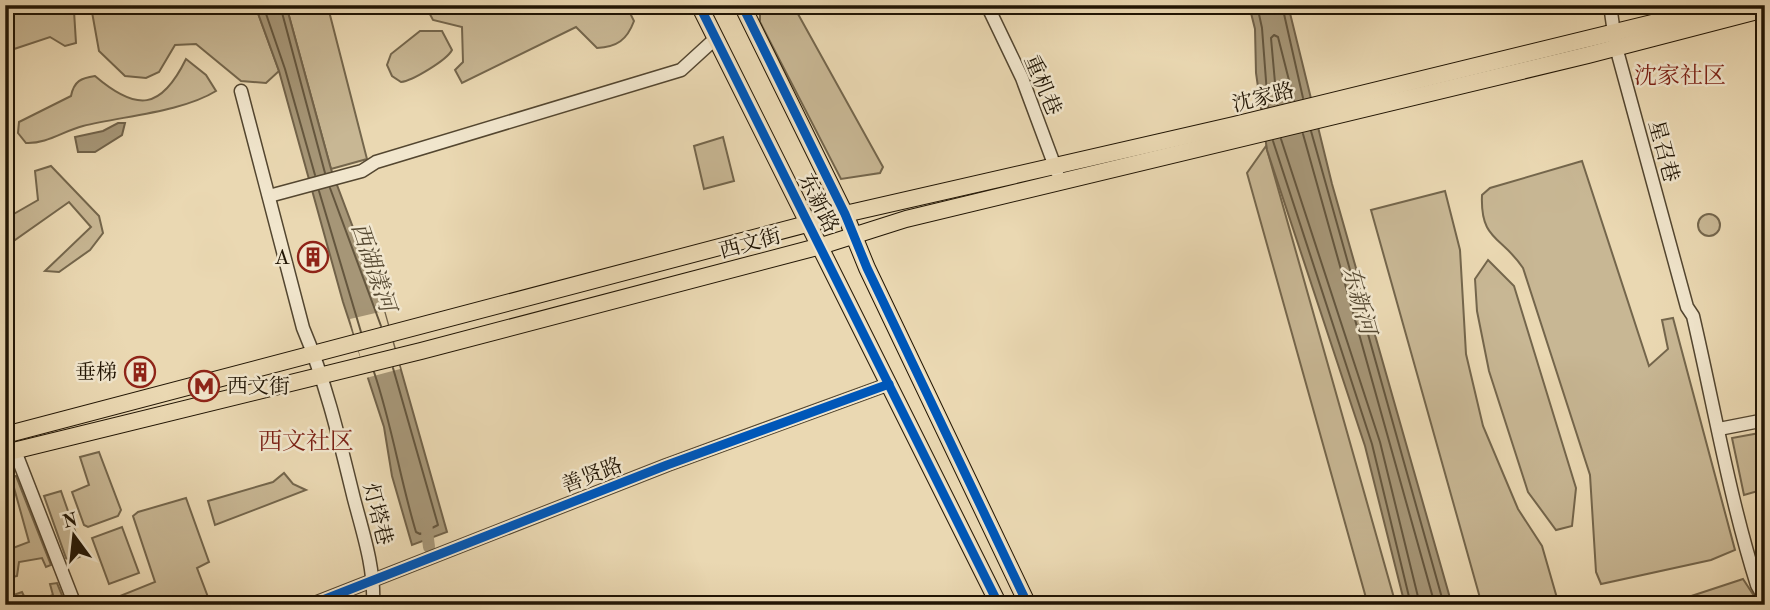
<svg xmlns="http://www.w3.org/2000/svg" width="1770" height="610" font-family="'Old Standard TT','Noto Serif SC',serif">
<rect width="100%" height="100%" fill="#ead8b2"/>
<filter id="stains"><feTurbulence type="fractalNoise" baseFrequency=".00286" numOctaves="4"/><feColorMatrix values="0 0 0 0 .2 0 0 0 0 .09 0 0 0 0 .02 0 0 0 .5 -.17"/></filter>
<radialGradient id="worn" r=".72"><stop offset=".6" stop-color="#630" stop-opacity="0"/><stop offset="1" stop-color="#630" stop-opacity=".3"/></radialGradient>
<g fill="#c8b794" stroke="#74664c" stroke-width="2">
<path d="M14 5H255L279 71 266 83 241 81 196 44 175 45 159 72 146 78 125 76 99 51 92 12 74 11 76 43 65 46 50 37 5 52V9Z"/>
<path d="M286 5H334L330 15 367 159 331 169Z"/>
<path d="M425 5H626L634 21C627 40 617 47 597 48L576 27 462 83 455 70 463 62 462 27 433 20Z"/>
<path d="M776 5H793L883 167 880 173 841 179 760 22V12Z"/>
<path d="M420 31H442L452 50C447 60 412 81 401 82L392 76 387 65 391 54Z"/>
<path d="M186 59 206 75 216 91C182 112 123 116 83 126 63 131 47 144 26 143L18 133 19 122 71 96C74 81 81 78 95 76 137 112 161 110 186 59Z"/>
<path d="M723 137 734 181 704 189 694 146Z"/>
<path d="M1266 146 1396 605H1368L1247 173Z"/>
<path d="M1582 161 1649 366 1668 349 1662 320 1673 318 1735 550 1711 560 1601 584 1596 572 1590 475 1523 268C1502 236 1480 241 1482 195L1490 188Z"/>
<path d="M51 166 99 216 103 233 90 250 59 272 45 271 91 227 69 202 5 247V219L38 200 35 171Z"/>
<path d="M1445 191 1460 250 1466 354 1483 426 1518 509 1542 546 1559 605H1482L1371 210Z"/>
<circle cx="1709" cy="225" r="11"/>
<path d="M1488 260 1514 286 1576 488 1572 526 1556 530 1528 492 1489 371 1477 311 1475 279Z"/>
<path d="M1765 432V489L1744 495 1732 438Z"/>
<path d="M99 452 121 510 118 516 88 527 84 525 72 492 89 485 80 457Z"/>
<path d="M284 473 293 484 306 490 215 525 208 501 273 482Z"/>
<path d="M16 476 51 565 46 567 42 558 19 562 17 576 5 579V551L29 542 11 477Z"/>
<path d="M61 491 82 551 81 556 71 561 66 558 44 496Z"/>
<path d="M186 498 209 562 197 568 211 605H106L105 602 155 582 133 516 138 512Z"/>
<path d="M122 527 139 573 109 584 92 538Z"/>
<path d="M1743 579 1760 605H1664Z"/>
<path d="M57 583 66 605H6L5 598 22 592 28 604 53 595 50 584Z"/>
</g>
<g fill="#a69677" stroke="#716249" stroke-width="2">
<path d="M255 5H286L331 169 384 310 447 532 412 545 392 476 384 427 343 302 279 71Z"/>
<path d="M1249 5H1288L1332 184 1452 605H1405L1365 446 1267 150 1256 73 1255 29Z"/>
<path d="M118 123H125L122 135 95 152H78L75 137 103 131Z"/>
</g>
<path fill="#ead8b2" d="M384 311 400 369 366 378 350 319Z"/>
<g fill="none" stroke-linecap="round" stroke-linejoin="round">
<g stroke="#64563e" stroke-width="2">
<path d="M263 5 285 69 315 175"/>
<path d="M280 5 325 173"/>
<path d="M1257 5 1262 28 1268 107"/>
<path d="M1282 5 1303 98"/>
<path d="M1277 105 1271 38 1274 35 1278 37 1294 100"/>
<path d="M1311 131 1444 605"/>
<path d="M1303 134 1435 605"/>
<path d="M1281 139 1380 442 1420 605"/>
<path d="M1273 141 1372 444 1411 605"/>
<path d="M330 188 381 326"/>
<path d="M319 191 361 332"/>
<path d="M374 372C392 425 400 479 416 532L420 534 438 525 393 368"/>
</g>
<path stroke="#a69677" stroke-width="12" d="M426 523 429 547"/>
<g stroke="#534630" stroke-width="15">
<g id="minor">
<path d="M987 5 1022 78 1057 172"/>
<path d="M1610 5 1616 47 1687 307 1693 316C1714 406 1729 496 1757 585L1765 599"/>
<path d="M241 91 303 328C326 382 340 442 354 499 363 533 375 569 373 605"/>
<path d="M269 196 362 171 376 162 681 70 716 38"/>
<path d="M1719 429 1765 420"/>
<path d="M15 451 75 605"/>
<path d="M310 605 667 465 889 384"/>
</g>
</g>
<g stroke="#211504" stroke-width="18">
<g id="major">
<path d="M699 5 999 605"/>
<path d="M742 5 845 214 867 268 1028 605"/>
<path d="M5 435 845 214 1234 125 1726 5"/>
<path d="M5 453 421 351 821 246 906 219 1588 55 1765 9"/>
</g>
</g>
<use href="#minor" stroke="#f1e6cd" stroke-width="12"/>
<use href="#major" stroke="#ead8b2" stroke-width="16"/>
<g stroke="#f1e6cd" stroke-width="13">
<g id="cycleway">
<path d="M699 5 999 605"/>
<path d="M742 5 845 214 867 268 1028 605"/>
<path d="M310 605 667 465 889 384"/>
</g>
</g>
<use href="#cycleway" stroke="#0057b8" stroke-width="9"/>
</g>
<defs>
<g id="building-ring" transform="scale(1.575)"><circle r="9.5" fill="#f1e6cd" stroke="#8f2418" stroke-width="1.5"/><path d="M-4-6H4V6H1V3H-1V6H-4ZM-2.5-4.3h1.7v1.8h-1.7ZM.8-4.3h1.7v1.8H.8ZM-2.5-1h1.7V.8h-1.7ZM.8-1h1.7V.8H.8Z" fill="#8f2418"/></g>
<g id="metro-ring" transform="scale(1.575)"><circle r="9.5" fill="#f1e6cd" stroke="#8f2418" stroke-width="1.5"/><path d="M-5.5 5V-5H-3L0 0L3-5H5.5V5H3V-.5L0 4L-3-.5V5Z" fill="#8f2418"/></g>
</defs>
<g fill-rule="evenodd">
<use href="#building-ring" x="313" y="257"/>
<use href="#building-ring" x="140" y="372"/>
<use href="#metro-ring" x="204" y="386"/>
</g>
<g text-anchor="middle" stroke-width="5" stroke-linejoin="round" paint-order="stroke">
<g font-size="21" fill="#211504" stroke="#f1e6cd">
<text transform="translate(1043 85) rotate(67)" y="7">重机巷</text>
<text transform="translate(1263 97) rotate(-14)" y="7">沈家路</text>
<text transform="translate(1664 151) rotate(75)" y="7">星召巷</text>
<text transform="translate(819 203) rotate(63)" y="7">东新路</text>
<text transform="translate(750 243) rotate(-15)" y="7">西文街</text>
<text transform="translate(592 475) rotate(-21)" y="7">善贤路</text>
<text transform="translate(378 514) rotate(76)" y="7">灯塔巷</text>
</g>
<g font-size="21" fill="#211504" stroke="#f1e6cd" text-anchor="end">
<text x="290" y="264">A</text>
<text x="117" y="379">垂梯</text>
<text x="227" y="393" text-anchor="start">西文街</text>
</g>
<g font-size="23" fill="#7a1f14" stroke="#f1e6cd">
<text x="1680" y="83">沈家社区</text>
</g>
<g font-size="23" font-style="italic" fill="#564932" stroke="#f1e6cd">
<text transform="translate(374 267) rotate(71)" y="8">西湖漾河</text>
<text transform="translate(1360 300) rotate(75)" y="8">东新河</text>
</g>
<g font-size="24" fill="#7a1f14" stroke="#f1e6cd">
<text x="306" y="449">西文社区</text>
</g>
</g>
<rect width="1770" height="610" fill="none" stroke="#ead8b2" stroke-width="28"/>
<rect x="7" y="7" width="1756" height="596" fill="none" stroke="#211504" stroke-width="3.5"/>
<rect x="14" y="14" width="1742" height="582" fill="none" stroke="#211504" stroke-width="2"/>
<g transform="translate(74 536) rotate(345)" stroke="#f1e6cd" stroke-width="5" paint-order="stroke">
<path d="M0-5L12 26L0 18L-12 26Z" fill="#211504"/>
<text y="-10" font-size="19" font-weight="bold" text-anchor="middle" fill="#211504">N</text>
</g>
<rect width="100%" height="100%" filter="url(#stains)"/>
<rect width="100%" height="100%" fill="url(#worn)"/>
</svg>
